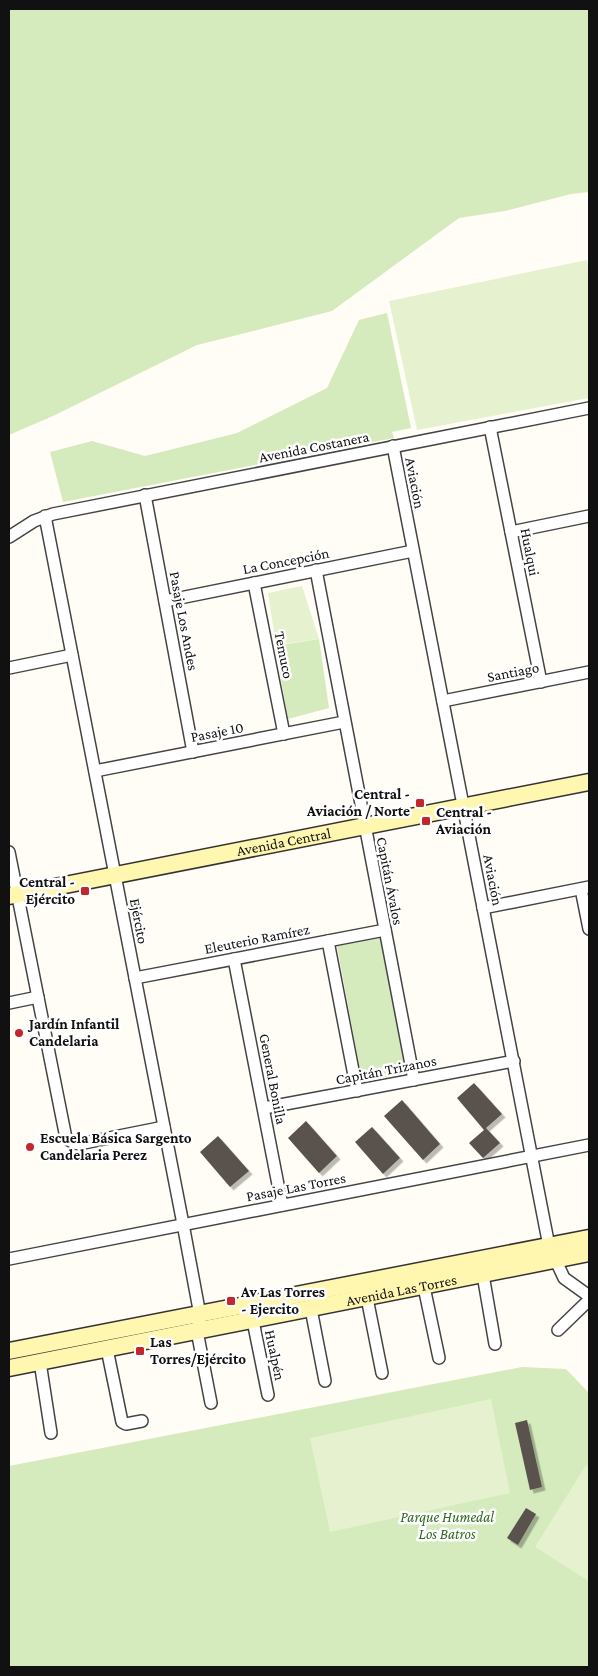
<svg xmlns="http://www.w3.org/2000/svg" width="598" height="1676" font-family="'Crimson Pro',serif">
<defs>
<filter id="shadow"><feDropShadow dx="3.5" dy="3.5" stdDeviation="0" flood-color="#0004"/></filter>
</defs>
<rect width="100%" height="100%" fill="#fffdf5"/>
<g fill="#d5ebbd">
<path d="M9 9H589V192L571 194 505 211 459 218 332 311 197 345 53 416 9 435Z"/>
<path d="M387 313 411 428 392 432 394 438 63 502 50 452 92 441 145 456 237 433 327 388 359 320Z"/>
<path d="M319 639 329 708 288 719 275 646Z"/>
<path d="M380 937 406 1073 362 1081 337 946Z"/>
<path d="M522 1367 566 1369 589 1393V1667H9V1466Z"/>
</g>
<g fill="#e6f2cf">
<path d="M587 260 589 275V398L417 430 389 301Z"/>
<path d="M302 586 319 639 276 645 268 593Z"/>
<path d="M491 1399 510 1493 330 1532 310 1438Z"/>
<path d="M586 1465 589 1467V1581L535 1547Z"/>
</g>
<g fill="#5a524d" filter="url(#shadow)">
<path d="M474 1083 502 1114 486 1128 500 1143 483 1158 469 1143 484 1130 457 1098Z"/>
<path d="M402 1100 440 1144 423 1160 384 1116Z"/>
<path d="M306 1121 337 1156 319 1173 288 1138Z"/>
<path d="M372 1127 400 1158 383 1174 355 1142Z"/>
<path d="M218 1136 249 1171 230 1187 200 1152Z"/>
<path d="M527 1420 542 1487 530 1490 515 1423Z"/>
<path d="M526 1508 536 1514 518 1545 507 1538Z"/>
</g>
<g fill="none" stroke-linecap="round" stroke-linejoin="round">
<g stroke="#444" stroke-width="14">
<g id="street">
<path d="M490 427 541 682"/>
<path d="M393 446 549 1246 564 1278 589 1296"/>
<path d="M145 495 193 752"/>
<path d="M45 516 183 1224 200 1315 197 1331 211 1403"/>
<path d="M511 532 589 516"/>
<path d="M9 537 34 521 53 514 589 408"/>
<path d="M316 570 414 1080"/>
<path d="M254 583 284 734"/>
<path d="M165 601 413 551"/>
<path d="M9 668 72 655"/>
<path d="M443 701 589 672"/>
<path d="M95 771 344 722"/>
<path d="M9 852 66 1138 74 1143 79 1144 164 1127"/>
<path d="M581 889 589 929"/>
<path d="M483 908 589 887"/>
<path d="M328 941 357 1091"/>
<path d="M234 959 282 1205"/>
<path d="M135 978 385 930"/>
<path d="M9 1003 38 997"/>
<path d="M264 1108 514 1061"/>
<path d="M9 1259 589 1145"/>
<path d="M483 1275 495 1344"/>
<path d="M424 1287 439 1358"/>
<path d="M367 1298 382 1373"/>
<path d="M311 1309 325 1381"/>
<path d="M253 1321 268 1395"/>
<path d="M558 1330 589 1300"/>
<path d="M107 1349 122 1422 126 1424 142 1421"/>
<path d="M40 1362 51 1433"/>
</g>
</g>
<g stroke="#333" stroke-width="19">
<g id="secondary">
<path id="s1" d="M9 896 589 782"/>
<path d="M9 1351 589 1238"/>
<path id="s2" d="M9 1368 589 1253"/>
</g>
</g>
<use href="#street" stroke="#fff" stroke-width="11"/>
<use href="#secondary" stroke="#fff6b0" stroke-width="16"/>
</g>
<g fill="#c4262e" stroke="#fff" stroke-width="2">
<rect x="415" y="798" width="10" height="10" rx="2.5"/>
<rect x="421" y="816" width="10" height="10" rx="2.5"/>
<rect x="80" y="886" width="10" height="10" rx="2.5"/>
<circle cx="19" cy="1033" r="5"/>
<circle cx="30" cy="1147" r="5"/>
<rect x="226" y="1296" width="10" height="10" rx="2.5"/>
<rect x="135" y="1346" width="10" height="10" rx="2.5"/>
</g>
<g text-anchor="middle" stroke-width="5" stroke-linejoin="round" paint-order="stroke">
<g font-size="15" fill="#111" stroke="#fff">
<text transform="translate(314 447) rotate(-11)" y="5">Avenida Costanera</text>
<text transform="translate(415 483) rotate(79)" y="5">Aviación</text>
<text transform="translate(530 552) rotate(79)" y="5">Hualqui</text>
<text transform="translate(286 561) rotate(-11)" y="5">La Concepción</text>
<text transform="translate(184 621) rotate(79)" y="5">Pasaje Los Andes</text>
<text transform="translate(284 655) rotate(79)" y="5">Temuco</text>
<text transform="translate(513 672) rotate(-11)" y="5">Santiago</text>
<text transform="translate(217 732) rotate(-11)" y="5">Pasaje 10</text>
<text dy="5" stroke="none"><textPath href="#s1" startOffset="280">Avenida Central</textPath></text>
<text transform="translate(493 880) rotate(79)" y="5">Aviación</text>
<text transform="translate(390 881) rotate(79)" y="5">Capitán Ávalos</text>
<text transform="translate(139 921) rotate(79)" y="5">Ejército</text>
<text transform="translate(257 939) rotate(-11)" y="5">Eleuterio Ramírez</text>
<text transform="translate(386 1070) rotate(-11)" y="5">Capitán Trizanos</text>
<text transform="translate(273 1079) rotate(79)" y="5">General Bonilla</text>
<text transform="translate(296 1187) rotate(-11)" y="5">Pasaje Las Torres</text>
<text dy="5" stroke="none"><textPath href="#s2" startOffset="400">Avenida Las Torres</textPath></text>
<text transform="translate(275 1355) rotate(78)" y="5">Hualpén</text>
</g>
<g font-size="15" font-weight="bold" fill="#111" stroke="#fff" text-anchor="start">
<text x="410" y="799" text-anchor="end">Central -<tspan x="410" dy="17">Aviación / Norte</tspan></text>
<text x="436" y="817">Central -<tspan x="436" dy="17">Aviación</tspan></text>
<text x="75" y="887" text-anchor="end">Central -<tspan x="75" dy="17">Ejército</tspan></text>
<text x="29" y="1029">Jardín Infantil<tspan x="29" dy="17">Candelaria</tspan></text>
<text x="40" y="1143">Escuela Básica Sargento<tspan x="40" dy="17">Candelaria Perez</tspan></text>
<text x="241" y="1297">Av Las Torres<tspan x="241" dy="17">- Ejercito</tspan></text>
<text x="150" y="1347">Las<tspan x="150" dy="17">Torres/Ejército</tspan></text>
</g>
<g font-size="15" font-style="italic" fill="#2f6b1f" stroke="#fff">
<text x="447" y="1522">Parque Humedal<tspan x="447" dy="17">Los Batros</tspan></text>
</g>
</g>
<rect width="598" height="1676" fill="none" stroke="#111111" stroke-width="20"/>
</svg>
